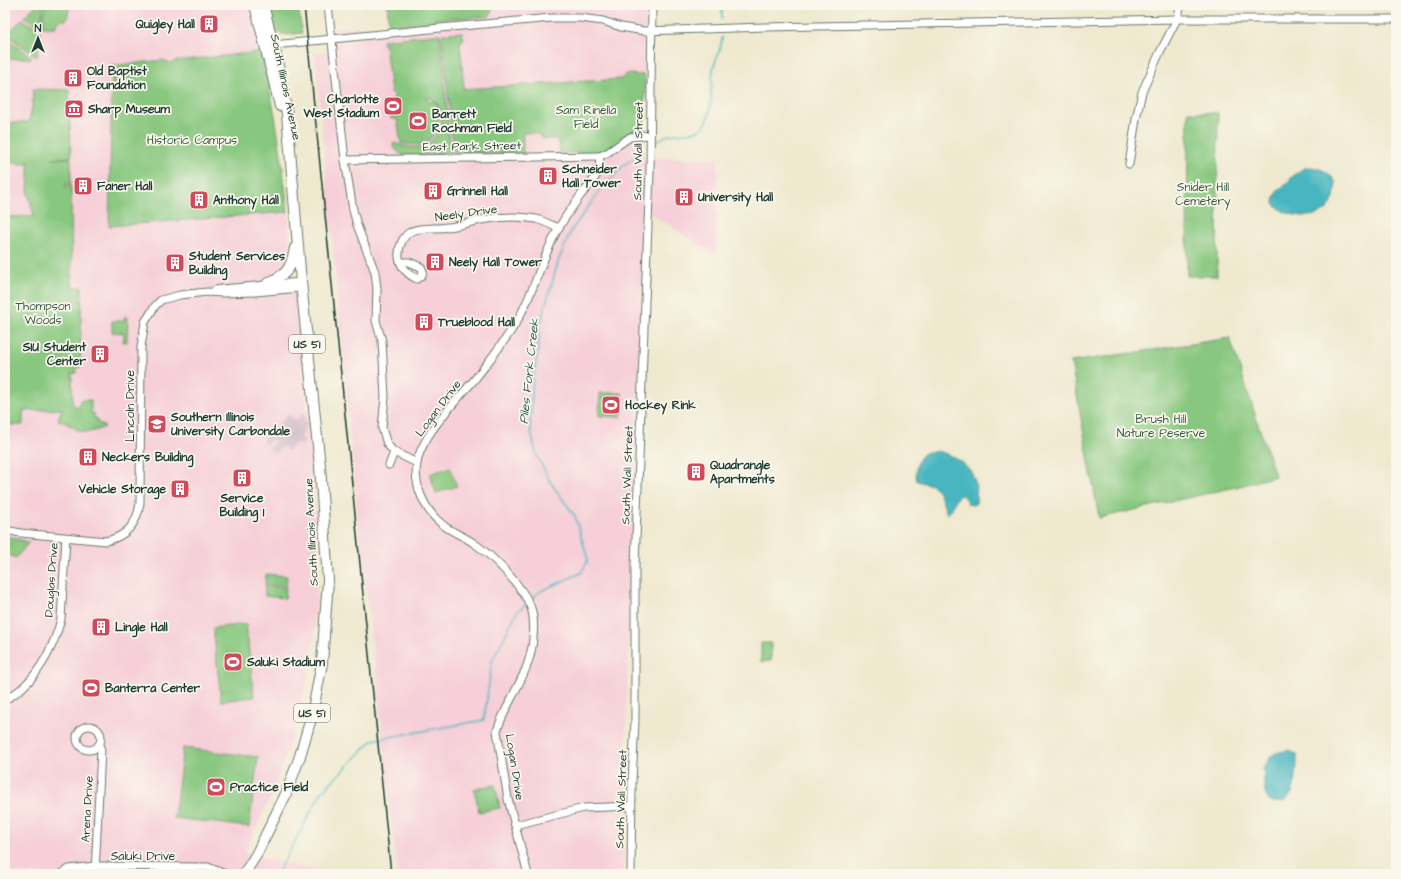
<svg xmlns="http://www.w3.org/2000/svg" width="1401" height="879" font-family="'Architects Daughter',sans-serif">
<rect width="100%" height="100%" fill="#fbf7ec"/>
<filter id="ink" filterUnits="userSpaceOnUse"><feTurbulence type="fractalNoise" baseFrequency=".025" numOctaves="2"/><feDisplacementMap in="SourceGraphic" scale="8" xChannelSelector="R" yChannelSelector="G"/><feConvolveMatrix kernelMatrix="1 2 1 2 8 2 1 2 1" color-interpolation-filters="sRGB"/></filter>
<filter id="wash" filterUnits="userSpaceOnUse"><feTurbulence type="fractalNoise" baseFrequency=".012" numOctaves="4" result="noise"/><feDisplacementMap in="SourceGraphic" scale="16" xChannelSelector="R" yChannelSelector="G"/><feGaussianBlur stdDeviation="0.9" result="paint"/><feColorMatrix in="noise" values="0 0 0 0 0 0 0 0 0 0 0 0 0 0 0 0 0 1.4 0 .05"/><feComposite in="paint" operator="in"/></filter>
<g filter="url(#wash)">
<rect width="100%" height="100%" fill="#efe9cf"/>
<g fill="#f6cfd8">
<path d="M5 5H250L267 71 277 130 285 187 289 221 290 260 293 269 315 478 318 581 314 638 308 678 297 723 275 788 245 851 261 857 329 874H5Z"/>
<path d="M387 5H645L644 158H718L716 256 645 210 627 675 624 874H397L376 674 358 521 315 53 329 52 326 29 350 27 389 26Z"/>
</g>
<path fill="#d1bdca" d="M302 412 307 418 305 420 309 424 304 429 305 431 300 436 305 441 300 446 296 442 288 451 283 446 275 454 269 448 275 442 271 439 266 444 262 440 289 414 296 421 300 417 299 415Z"/>
<g fill="#88c77f" stroke="#54825a">
<path d="M36 5H43L41 27 24 17Z"/>
<path d="M45 5H70L67 19 64 21 62 19 55 25 56 27H42Z"/>
<path d="M266 5H298L302 33C293 34 283 37 275 31Z"/>
<path d="M387 5H493L491 13 489 17 437 19H435L434 22 389 26Z"/>
<path d="M22 19 40 30 37 57 7 35Z"/>
<path d="M462 32 464 39 460 42 464 89 621 79 626 74 645 75 644 129 639 132 627 134 606 150 597 152 559 153 560 144 558 143 557 139H544L536 133H523V154L454 153 442 36 443 34Z"/>
<path d="M440 34 451 153 404 156 399 153 393 147 394 143C401 145 408 148 416 147 439 144 448 119 436 101H432V98H427L428 102H436C445 129 430 151 401 143L397 119H391V111H388L387 105 395 96 391 92 385 45H383L382 40Z"/>
<path d="M5 37 32 57V58L5 59Z"/>
<path d="M261 52C275 104 282 158 288 212L109 226 112 66 163 60 171 63 175 61Z"/>
<path d="M33 89 69 90 71 157 51 159 71 158V184H66V188L71 185 72 287H82L80 367 77 368 76 373H72L73 406H79L80 400H91V413H94V418H97V422L105 427C76 439 82 428 58 420L60 413 63 409 23 411V425H5V217L34 216 28 193 29 173 28 163 30 161 25 164 5 163V123L29 122 32 107Z"/>
<path d="M1188 112 1218 113 1217 276H1187Z"/>
<path d="M124 317H128L127 342H123L124 333 112 332V321H124Z"/>
<path d="M1230 338 1275 476 1240 486 1099 518 1071 362Z"/>
<path d="M600 393H622L621 417 599 416Z"/>
<path d="M450 467 457 486 436 493 430 474Z"/>
<path d="M5 536 29 542 16 558 5 554Z"/>
<path d="M266 574 287 576 286 586 265 584Z"/>
<path d="M265 586 286 588 285 598 265 596Z"/>
<path d="M246 624 254 697 221 701 213 628Z"/>
<path d="M761 643H771V661L761 662Z"/>
<path d="M183 748 258 757 249 827 174 818Z"/>
<path d="M495 785 500 808 479 812 474 789Z"/>
</g>
<g fill="#47b6c0" stroke="#337a7a">
<path d="M1307 167C1319 167 1328 171 1335 181 1337 205 1326 217 1302 216 1290 215 1282 212 1274 204 1274 199 1276 193 1279 189 1282 187 1285 186 1287 183 1293 175 1298 171 1307 167Z"/>
<path d="M938 451C966 460 979 472 976 503L973 505 968 504 966 499 962 495 958 496C953 501 954 510 947 514L938 490 932 485 917 481C914 472 917 455 928 452 931 452 934 452 938 451Z"/>
<path d="M1289 750 1297 755C1297 767 1297 798 1282 802 1278 803 1273 802 1269 801L1265 794 1263 769 1271 756 1276 753Z"/>
</g>
<g fill="none" stroke-linecap="round" stroke-linejoin="round">
<g stroke="#47b6c0" stroke-width="1.5">
<path d="M722 5V18"/>
<path d="M657 142C668 129 688 137 701 129 714 121 710 84 713 70 715 59 722 49 722 37"/>
<path d="M530 600 541 591 581 573 588 560 575 516 551 483 536 454 530 426 533 377 538 353 539 328 559 259 571 231 598 193 624 165 643 151"/>
<path d="M277 874 321 793 373 740 484 720 492 661 517 612 526 604"/>
</g>
</g>
</g>
<g filter="url(#ink)">
<g fill="none" stroke-linecap="round" stroke-linejoin="round">
<g stroke="#68796a" stroke-width="9">
<g id="secondary">
<path d="M328 5 345 160 353 210 357 225 375 272 377 289 376 321 382 341 385 397 382 428 387 444 394 452 417 463"/>
<path d="M270 47 283 44 440 28 552 18H580L603 21 621 27 644 31 765 27 1177 19H1396"/>
<path d="M345 160 600 156"/>
<path d="M1129 164 1136 119 1142 92 1160 52 1177 19 1181 5"/>
<path d="M401 262H409L421 267 423 271 422 275 417 279C408 275 400 267 399 257 398 247 403 235 412 231 422 227 437 229 448 227 459 226 470 222 481 220 498 217 518 216 536 219 544 221 551 225 558 228"/>
<path d="M215 290 222 289 301 282"/>
<path d="M389 465 394 452"/>
<path d="M5 530 21 533 106 541C127 536 137 524 140 503L141 347 145 322 155 306 161 300 180 295 207 292 222 293 255 292 301 288"/>
<path d="M5 700C11 696 18 692 23 687 42 670 55 643 61 619L66 538"/>
<circle cx="89" cy="738" r="12"/>
<path d="M515 825 584 808 631 806"/>
<path d="M5 873 6 874"/>
<path d="M61 874 69 869 95 866 196 867H208L225 874"/>
<path d="M95 874 101 749 98 746"/>
<path d="M528 874 508 799 497 731C507 699 531 673 533 638 534 628 534 617 531 608 523 586 491 554 472 542 462 535 451 532 442 524 425 511 413 485 417 463 421 436 457 400 475 379 488 362 507 339 517 321 535 291 542 255 560 226 566 215 574 205 581 195 587 188 596 179 599 170 600 165 599 160 600 156L607 153 630 137 649 135"/>
<path d="M631 874 632 782 635 721V565L650 171 652 5"/>
</g>
</g>
<g stroke="#68796a" stroke-width="12">
<g id="highway">
<path d="M255 5 280 106"/>
<path d="M267 284C286 274 291 271 295 248"/>
<path d="M244 874 256 855 285 796 299 759 312 715 322 663 328 580 320 466 301 282 287 114 276 55 263 5"/>
</g>
</g>
<use href="#secondary" stroke="#fff" stroke-width="7"/>
<use href="#highway" stroke="#fff" stroke-width="10"/>
<path stroke="#1f3d34" stroke-width="1.5" d="M304 5 391 874"/>
</g>
</g>
<defs>
<g id="building-square" transform="scale(1)"><rect x="-9" y="-9" width="18" height="18" rx="4" fill="#d1495b" stroke="#fbf7ec"/><path d="M-4-6H4V6H1V3H-1V6H-4ZM-2.5-4.3h1.7v1.8h-1.7ZM.8-4.3h1.7v1.8H.8ZM-2.5-1h1.7V.8h-1.7ZM.8-1h1.7V.8H.8Z" fill="#fff"/></g>
<g id="stadium-square" transform="scale(1)"><rect x="-9" y="-9" width="18" height="18" rx="4" fill="#d1495b" stroke="#fbf7ec"/><path d="M0-5a6.5 5 0 1 0 0 10a6.5 5 0 1 0 0-10ZM-3.5-1.8h7v3.6h-7Z" fill="#fff"/></g>
<g id="museum-square" transform="scale(1)"><rect x="-9" y="-9" width="18" height="18" rx="4" fill="#d1495b" stroke="#fbf7ec"/><path d="M0-6L6-3V-2H-6V-3ZM-5-1h2V3h-2ZM-1-1h2V3h-2ZM3-1h2V3H3ZM-6 4H6V6H-6Z" fill="#fff"/></g>
<g id="university-square" transform="scale(1)"><rect x="-9" y="-9" width="18" height="18" rx="4" fill="#d1495b" stroke="#fbf7ec"/><path d="M0-5L7-2L0 1L-7-2ZM-4 1L0 2.5L4 1V4Q0 6-4 4Z" fill="#fff"/></g>
</defs>
<g fill-rule="evenodd">
<use href="#building-square" x="209" y="24"/>
<use href="#building-square" x="73" y="78"/>
<use href="#stadium-square" x="393" y="106"/>
<use href="#museum-square" x="74" y="109"/>
<use href="#stadium-square" x="418" y="121"/>
<use href="#building-square" x="548" y="176"/>
<use href="#building-square" x="83" y="186"/>
<use href="#building-square" x="433" y="191"/>
<use href="#building-square" x="684" y="197"/>
<use href="#building-square" x="199" y="200"/>
<use href="#building-square" x="435" y="262"/>
<use href="#building-square" x="175" y="263"/>
<use href="#building-square" x="424" y="322"/>
<use href="#building-square" x="100" y="354"/>
<use href="#stadium-square" x="611" y="405"/>
<use href="#university-square" x="157" y="424"/>
<use href="#building-square" x="88" y="457"/>
<use href="#building-square" x="696" y="472"/>
<use href="#building-square" x="242" y="478"/>
<use href="#building-square" x="180" y="489"/>
<use href="#building-square" x="101" y="627"/>
<use href="#stadium-square" x="233" y="662"/>
<use href="#stadium-square" x="91" y="688"/>
<use href="#stadium-square" x="216" y="787"/>
</g>
<g text-anchor="middle" stroke-width="3.5" stroke-linejoin="round" paint-order="stroke">
<g fill="#fbf7ec" stroke="#61756b" stroke-width="1">
<rect x="289" y="335" width="36" height="18" rx="3"/>
<rect x="294" y="704" width="36" height="18" rx="3"/>
</g>
<g font-size="11" font-weight="bold" fill="#1f3d34">
<text x="307" y="348">US 51</text>
<text x="312" y="717">US 51</text>
</g>
<g font-size="12" font-weight="bold" fill="#1f3d34" stroke="#fbf7ec" text-anchor="start">
<text x="195" y="28" text-anchor="end">Quigley Hall</text>
<text x="87" y="75">Old Baptist<tspan x="87" dy="14">Foundation</tspan></text>
<text x="379" y="103" text-anchor="end">Charlotte<tspan x="379" dy="14">West Stadium</tspan></text>
<text x="88" y="113">Sharp Museum</text>
<text x="432" y="118">Barrett<tspan x="432" dy="14">Rochman Field</tspan></text>
<text x="562" y="173">Schneider<tspan x="562" dy="14">Hall Tower</tspan></text>
<text x="97" y="190">Faner Hall</text>
<text x="447" y="195">Grinnell Hall</text>
<text x="698" y="201">University Hall</text>
<text x="213" y="204">Anthony Hall</text>
<text x="189" y="260">Student Services<tspan x="189" dy="14">Building</tspan></text>
<text x="449" y="266">Neely Hall Tower</text>
<text x="438" y="326">Trueblood Hall</text>
<text x="86" y="351" text-anchor="end">SIU Student<tspan x="86" dy="14">Center</tspan></text>
<text x="625" y="409">Hockey Rink</text>
<text x="171" y="421">Southern Illinois<tspan x="171" dy="14">University Carbondale</tspan></text>
<text x="102" y="461">Neckers Building</text>
<text x="710" y="469">Quadrangle<tspan x="710" dy="14">Apartments</tspan></text>
<text x="166" y="493" text-anchor="end">Vehicle Storage</text>
<text x="242" y="502" text-anchor="middle">Service<tspan x="242" dy="14">Building 1</tspan></text>
<text x="115" y="631">Lingle Hall</text>
<text x="247" y="666">Saluki Stadium</text>
<text x="105" y="692">Banterra Center</text>
<text x="230" y="791">Practice Field</text>
</g>
<g font-size="12" fill="#1f3d34" stroke="#fbf7ec">
<text transform="translate(286 87) rotate(78)" y="4">South Illinois Avenue</text>
<text transform="translate(472 146) rotate(-1)" y="4">East Park Street</text>
<text transform="translate(638 151) rotate(-89)" y="4">South Wall Street</text>
<text transform="translate(466 213) rotate(-8)" y="4">Neely Drive</text>
<text transform="translate(130 406) rotate(-90)" y="4">Lincoln Drive</text>
<text transform="translate(438 408) rotate(-53)" y="4">Logan Drive</text>
<text transform="translate(627 475) rotate(-88)" y="4">South Wall Street</text>
<text transform="translate(311 532) rotate(-93)" y="4">South Illinois Avenue</text>
<text transform="translate(51 580) rotate(-86)" y="4">Douglas Drive</text>
<text transform="translate(515 767) rotate(81)" y="4">Logan Drive</text>
<text transform="translate(621 799) rotate(-88)" y="4">South Wall Street</text>
<text transform="translate(87 809) rotate(-87)" y="4">Arena Drive</text>
<text x="143" y="860">Saluki Drive</text>
</g>
<g font-size="12" fill="#396047" stroke="#fbf7ec">
<text x="586" y="114">Sam Rinella<tspan x="586" dy="14">Field</tspan></text>
<text x="192" y="144">Historic Campus</text>
<text x="1203" y="191">Snider Hill<tspan x="1203" dy="14">Cemetery</tspan></text>
<text x="43" y="310">Thompson<tspan x="43" dy="14">Woods</tspan></text>
<text x="1161" y="423">Brush Hill<tspan x="1161" dy="14">Nature Peserve</tspan></text>
</g>
<g font-size="13" font-style="italic" fill="#2b615e" stroke="#fbf7ec">
<text transform="translate(528 371) rotate(-84)" y="5">Piles Fork Creek</text>
</g>
</g>
<rect width="1401" height="879" fill="none" stroke="#fbf7ec" stroke-width="20"/>
<g transform="translate(38 38)" stroke="#fbf7ec" stroke-width="3" paint-order="stroke">
<path d="M0-3L7 15L0 10L-7 15Z" fill="#1f3d34"/>
<text y="-6" font-size="11" font-weight="bold" text-anchor="middle" fill="#1f3d34">N</text>
</g>
</svg>
